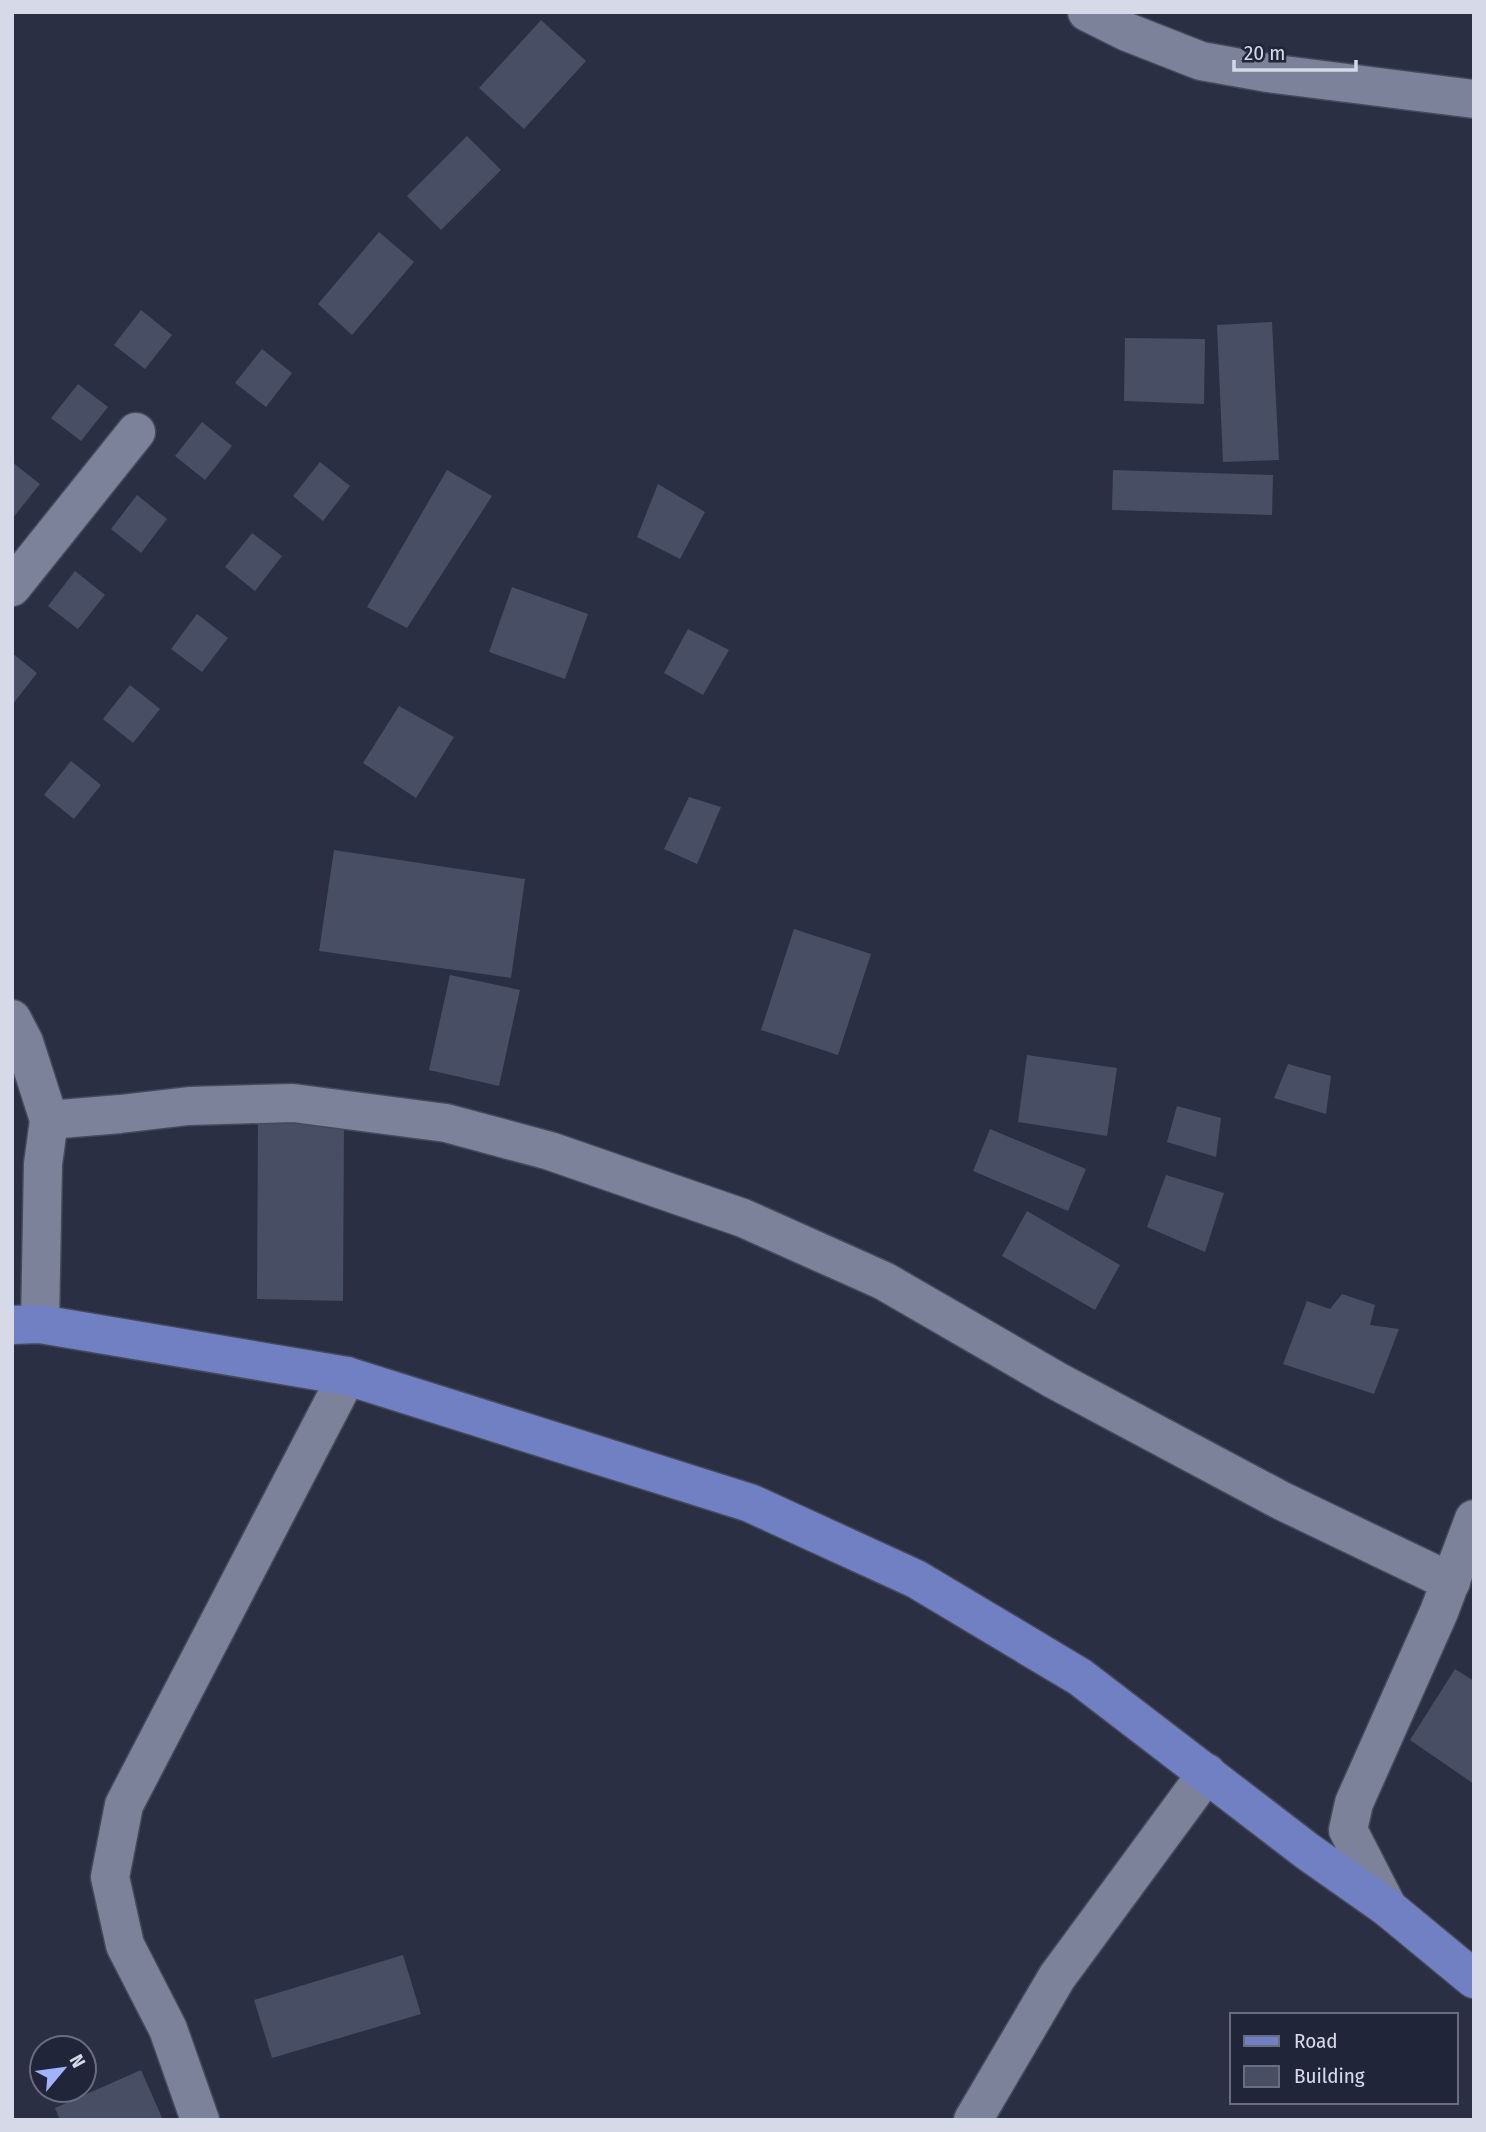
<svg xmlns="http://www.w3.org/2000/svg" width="1486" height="2132" font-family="'Fira Sans Condensed',sans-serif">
<rect width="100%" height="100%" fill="#2a2f43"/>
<g fill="#484e64">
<path d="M541 20 586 61 524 129 479 88Z"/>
<path d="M467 136 501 170 441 230 407 196Z"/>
<path d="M379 232 414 262 352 335 318 304Z"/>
<path d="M141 310 172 335 145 369 114 345Z"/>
<path d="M1272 322 1279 460 1223 462 1217 325Z"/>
<path d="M1125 338 1205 339 1204 404 1124 401Z"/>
<path d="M262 349 292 373 266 407 235 383Z"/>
<path d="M78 384 108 407 81 441 51 418Z"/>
<path d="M202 422 232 446 205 480 175 456Z"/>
<path d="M12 462 40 484 12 519Z"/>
<path d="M320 462 350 486 323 521 293 496Z"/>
<path d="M447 470 492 496 407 628 367 607Z"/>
<path d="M1113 470 1273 475 1272 515 1112 510Z"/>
<path d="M658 484 705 512 680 559 637 537Z"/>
<path d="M137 495 167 519 141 553 111 529Z"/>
<path d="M252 533 282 556 255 591 225 567Z"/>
<path d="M75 571 105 595 78 629 48 606Z"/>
<path d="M512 587 588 614 565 679 489 652Z"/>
<path d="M197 614 228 638 202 672 171 649Z"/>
<path d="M688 629 729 650 703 695 664 673Z"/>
<path d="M12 653 37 673 12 705Z"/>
<path d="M130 685 160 709 133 743 103 719Z"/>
<path d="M399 706 454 737 416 798 363 763Z"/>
<path d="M71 761 101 785 74 819 44 795Z"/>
<path d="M689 797 721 807 697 864 664 849Z"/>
<path d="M334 850 525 879 511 978 319 951Z"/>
<path d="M794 929 871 954 838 1055 761 1030Z"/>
<path d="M450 975 520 990 499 1086 429 1070Z"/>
<path d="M1027 1055 1117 1068 1107 1136 1018 1122Z"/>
<path d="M1288 1064 1331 1076 1326 1114 1274 1098Z"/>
<path d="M1177 1106 1221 1118 1216 1157 1167 1142Z"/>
<path d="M258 1123 344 1124 343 1301 257 1299Z"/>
<path d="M990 1129 1086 1169 1068 1211 973 1171Z"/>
<path d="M1166 1175 1224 1193 1205 1252 1147 1227Z"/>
<path d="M1027 1211 1120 1265 1095 1310 1002 1256Z"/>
<path d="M1342 1294 1375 1305 1370 1325 1399 1329 1374 1394 1283 1364 1307 1301 1330 1309Z"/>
<path d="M1455 1669 1474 1681V1784L1410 1740Z"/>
<path d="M403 1955 421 2014 272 2058 254 2000Z"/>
<path d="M141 2070 163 2120H60L55 2108Z"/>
</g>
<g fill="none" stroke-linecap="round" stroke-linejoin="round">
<g stroke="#454a5b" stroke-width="41">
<g id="minor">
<path d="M1087 12 1127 32 1201 61 1268 73 1474 99"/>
<path d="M12 587 136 432"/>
<path d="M12 1019 24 1042 49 1120 43 1164 40 1324"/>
<path d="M49 1120 120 1114 189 1106 293 1103 446 1123 550 1151 743 1218 884 1281 1055 1380 1282 1501 1451 1582"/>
<path d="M1388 1908 1348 1830 1354 1803 1439 1612 1474 1519"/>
<path d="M200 2120 168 2029 125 1945 110 1877 124 1805 347 1376"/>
<path d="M973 2120 1057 1977 1207 1773"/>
</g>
</g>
<g stroke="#454a5b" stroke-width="41">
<path id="major" d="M12 1325 40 1324 347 1376 750 1503 916 1579 1080 1677 1307 1851 1388 1908 1474 1979"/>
</g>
<use href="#minor" stroke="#7b829a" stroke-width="38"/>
<use href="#major" stroke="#717fc3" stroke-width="38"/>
</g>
<rect width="1486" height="2132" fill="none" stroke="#d6dae8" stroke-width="28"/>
<rect x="1230" y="2013" width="228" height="91" fill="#202539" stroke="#696d7f" stroke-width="2"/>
<rect x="1244" y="2036" width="35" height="10" fill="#717fc3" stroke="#696d7f" stroke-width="2"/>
<text x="1294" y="2048" font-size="21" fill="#d6dae8">Road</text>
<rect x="1244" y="2066" width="35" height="21" fill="#484e64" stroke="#696d7f" stroke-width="2"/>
<text x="1294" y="2083" font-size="21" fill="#d6dae8">Building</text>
<g transform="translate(63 2069) rotate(61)"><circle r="33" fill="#202539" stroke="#696d7f" stroke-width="2"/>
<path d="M0-5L12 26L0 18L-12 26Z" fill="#a1b3fd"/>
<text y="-10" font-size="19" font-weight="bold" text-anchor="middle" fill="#d6dae8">N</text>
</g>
<path d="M1234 60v10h122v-10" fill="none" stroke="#d6dae8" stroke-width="3.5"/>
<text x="1244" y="60" font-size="21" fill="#d6dae8" stroke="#202539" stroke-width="5" paint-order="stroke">20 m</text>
</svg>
